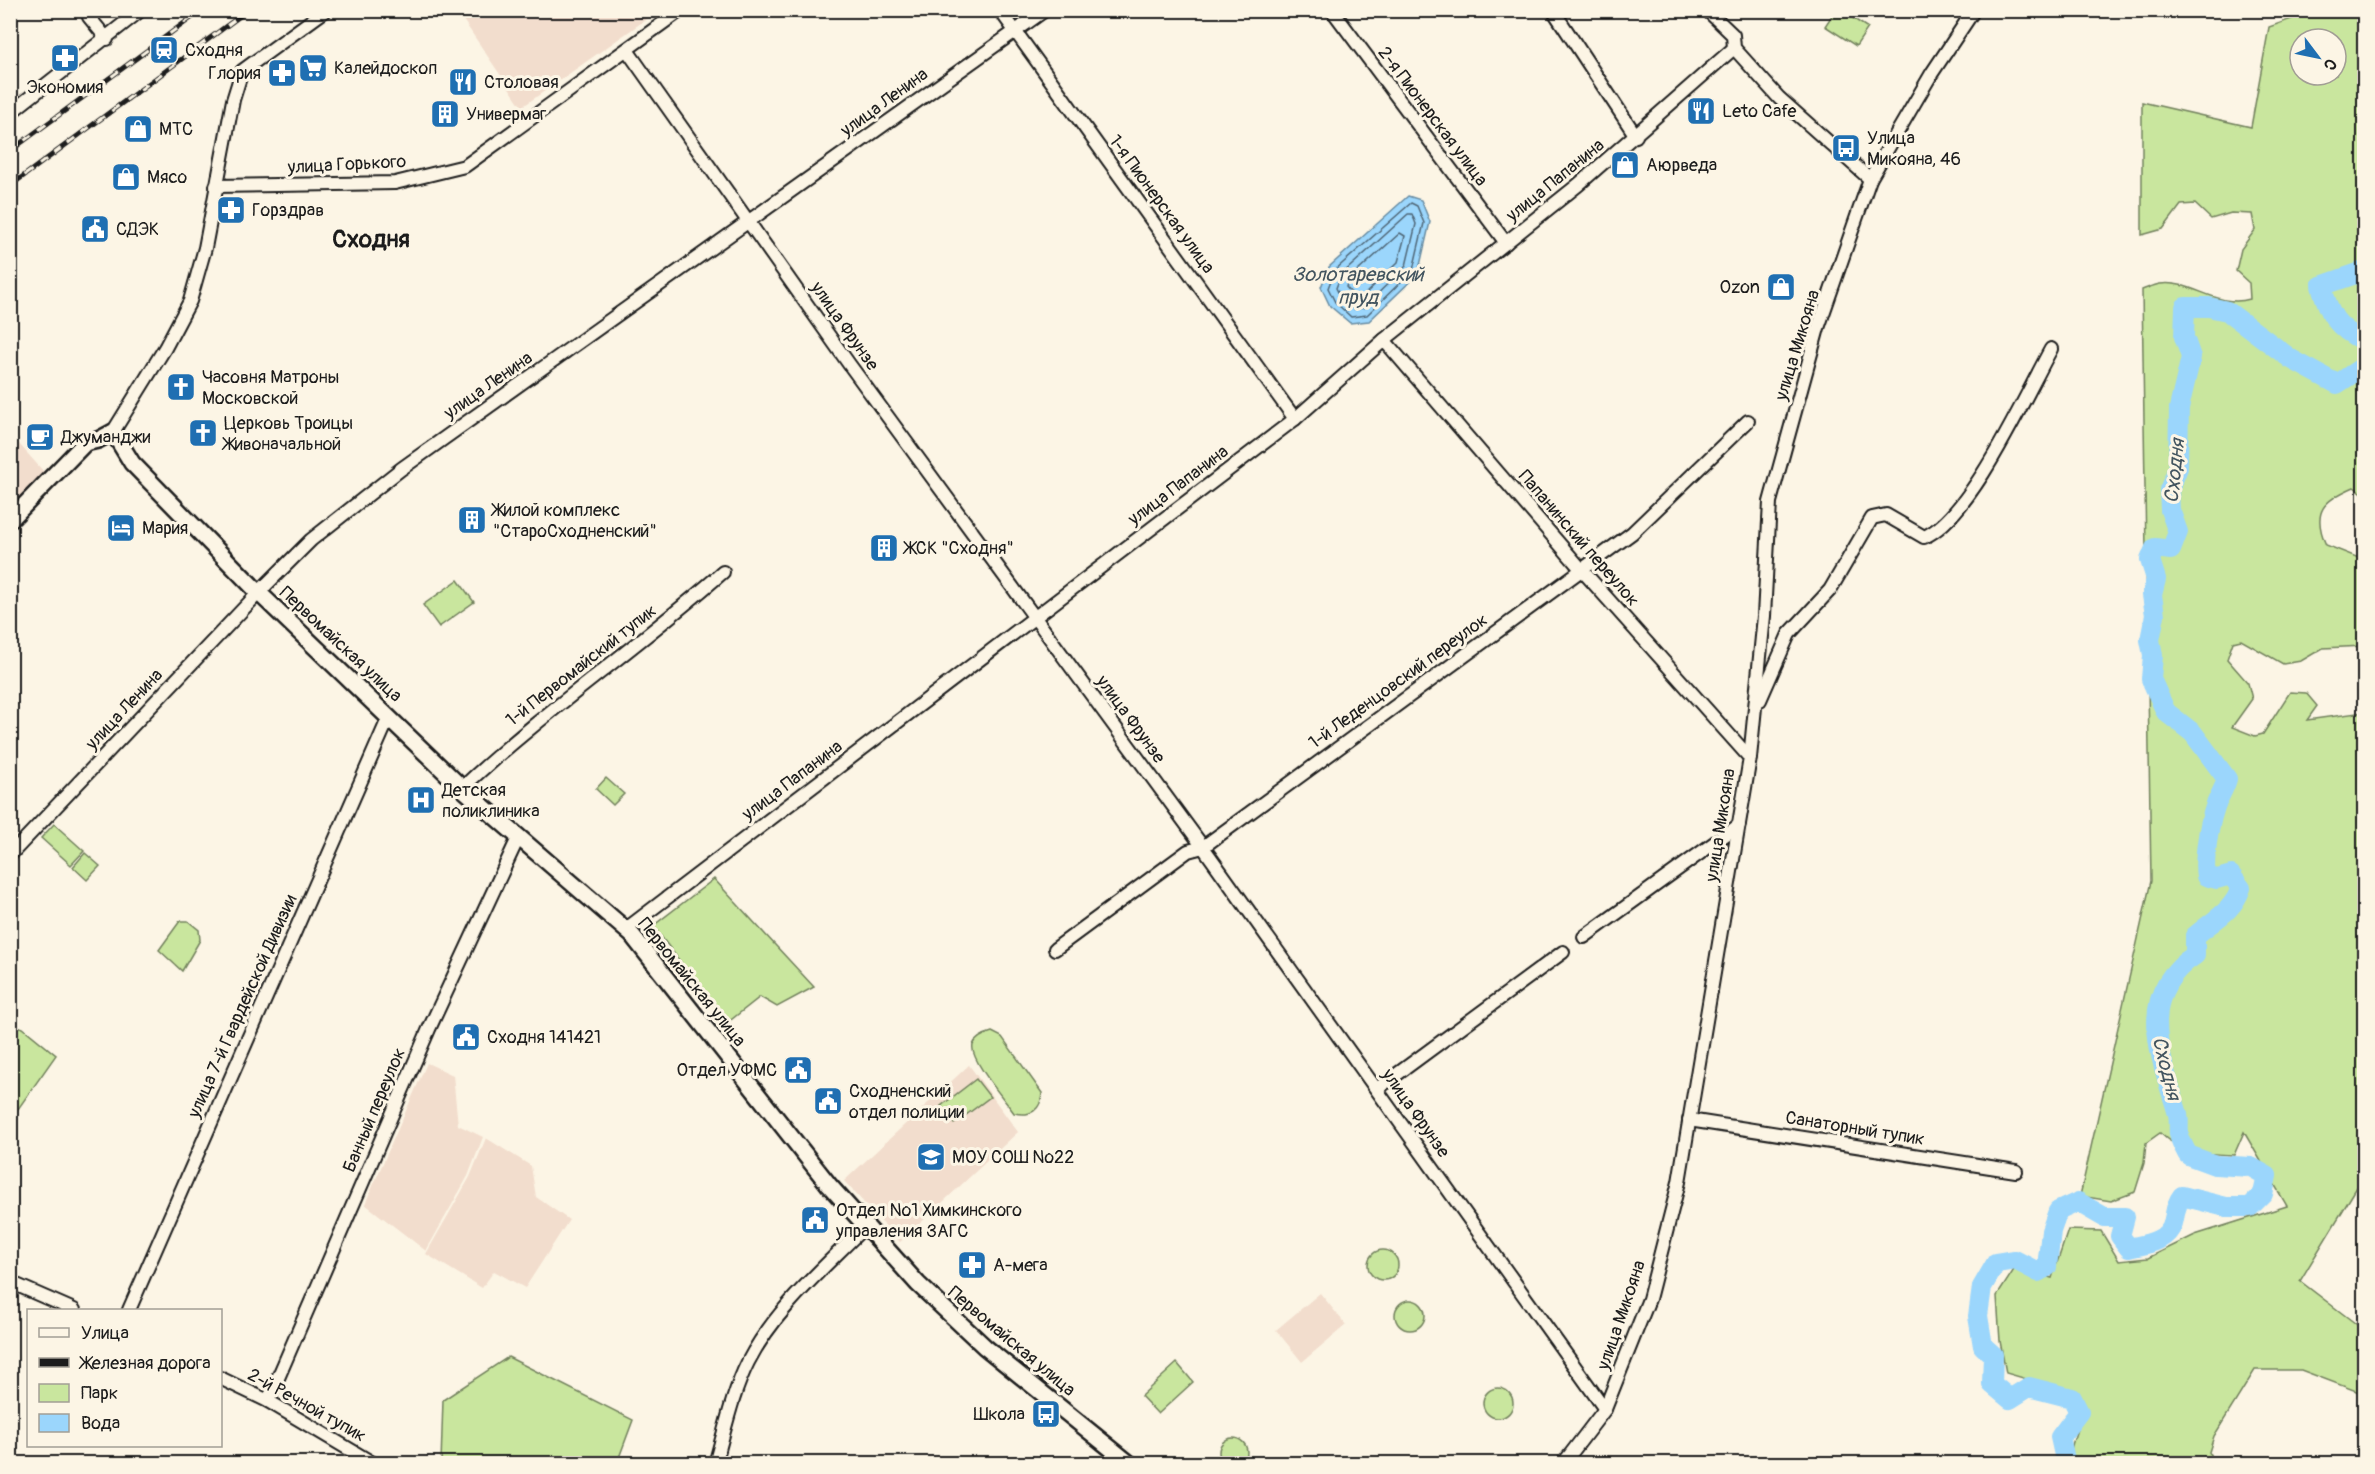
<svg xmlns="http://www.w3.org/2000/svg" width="2375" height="1474" font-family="Pangolin,sans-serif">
<rect width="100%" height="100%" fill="#fcf5e5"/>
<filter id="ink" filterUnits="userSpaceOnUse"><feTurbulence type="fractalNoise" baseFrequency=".0167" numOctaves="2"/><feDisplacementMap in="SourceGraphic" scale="12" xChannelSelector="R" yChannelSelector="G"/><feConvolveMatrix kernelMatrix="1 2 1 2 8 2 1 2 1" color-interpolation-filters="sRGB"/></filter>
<g filter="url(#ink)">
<g fill="#f2ddcd">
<path d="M457 11H658L522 107Z"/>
<path d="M11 435 44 472 11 507Z"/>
<path d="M427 1063 453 1075 458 1125 483 1137 468 1176 426 1251 365 1204Z"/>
<path d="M969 1065 1018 1132 900 1242 844 1181Z"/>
<path d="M486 1138 531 1166 536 1197 569 1220 525 1288 494 1271 482 1288 426 1254 470 1177Z"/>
<path d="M1320 1293 1346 1325 1302 1362 1276 1330Z"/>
</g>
<g fill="#c9e69e" stroke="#72815d" stroke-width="1.5" fill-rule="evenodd">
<path d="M1840 10 1868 28 1856 46 1825 26 1835 11Z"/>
<path d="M2314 11H2364V494L2354 487C2324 500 2311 511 2326 545L2364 560V646L2323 648 2301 661 2283 664 2241 640 2233 642 2227 659 2248 683 2252 699 2232 727 2255 736 2263 734 2290 692 2306 693 2317 706 2307 720 2364 712V1189L2357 1187 2300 1281 2364 1330V1394L2301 1370H2255L2214 1436 2209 1452 2213 1463H2070C2069 1433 2088 1428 2074 1393L2006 1373 2000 1341 1997 1296 2015 1268 2052 1278 2068 1230 2101 1231 2119 1261 2148 1258 2195 1235 2287 1206 2244 1132 2234 1155C2207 1154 2180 1153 2160 1133L2146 1143 2144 1163 2135 1192 2111 1201 2080 1196 2151 881 2142 290C2148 288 2154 285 2160 284 2191 279 2217 309 2250 299L2249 283 2236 271 2241 249 2255 230 2252 214 2231 213 2211 219 2195 204 2181 205 2163 229 2142 235V102L2251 127 2269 27ZM2300 39H2336V75H2300Z"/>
<path d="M458 580 474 602 439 627 423 605Z"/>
<path d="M606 778 624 794 613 805 596 789Z"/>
<path d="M54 824 84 851 71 865 41 838Z"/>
<path d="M85 853 100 866 87 880 73 867Z"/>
<path d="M714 879 814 987 777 1007 760 997 727 1023 653 926Z"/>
<path d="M180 921H188L199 930 200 940 182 971 159 950Z"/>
<path d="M11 1024 23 1028 56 1055 11 1119Z"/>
<path d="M992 1032 1002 1037 1042 1093C1041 1110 1031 1117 1014 1113 1005 1100 969 1059 973 1045 976 1037 985 1034 992 1032Z"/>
<path d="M976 1079 990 1097 954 1124 941 1106Z"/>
<circle cx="1383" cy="1265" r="15"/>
<circle cx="1410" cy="1315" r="15"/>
<path d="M508 1357 633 1420 617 1463H441L443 1400Z"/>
<path d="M1177 1363 1193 1382 1158 1414 1141 1396Z"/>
<circle cx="1498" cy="1403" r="15"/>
<circle cx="1233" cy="1452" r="14"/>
</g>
<path fill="#9bd6fc" stroke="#688ca2" stroke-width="1.5" d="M1408 196 1421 200 1430 222 1418 274 1369 321 1350 323 1330 306 1321 287 1329 267Z"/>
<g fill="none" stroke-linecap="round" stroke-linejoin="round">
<g stroke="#4f6676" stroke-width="1.5">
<path d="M1411 203 1417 206 1424 223 1413 270 1367 315 1351 317 1335 302 1328 288 1335 270Z"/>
<path d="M1408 214H1412L1416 224 1406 266 1363 308 1354 309 1341 298 1336 288 1341 275Z"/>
<path d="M1400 233 1405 236 1398 262 1360 299H1356L1346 287 1348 280Z"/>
</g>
<g stroke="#9bd6fc" stroke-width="20">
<path d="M2364 271 2321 286C2330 315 2336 328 2364 341"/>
<path d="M2066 1464 2060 1437 2079 1412 2072 1398 2029 1387 2010 1399 1992 1384 1993 1355 1983 1346 1978 1316 1982 1287 1996 1263 2015 1260 2038 1272 2047 1267 2051 1231 2058 1211 2078 1202 2104 1217H2125L2120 1236 2129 1248C2146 1244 2167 1242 2173 1223 2176 1212 2175 1205 2182 1196L2226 1207H2250L2263 1194 2267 1176 2251 1167 2215 1165 2188 1155C2185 1149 2180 1141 2179 1134 2178 1126 2180 1118 2177 1111 2160 1055 2135 994 2195 955V936C2214 919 2232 913 2241 888L2231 875 2217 879 2206 876C2203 861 2209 825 2214 810 2217 799 2224 790 2227 779L2193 733 2166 712 2151 679 2153 655 2150 640 2155 615 2152 595 2156 579 2150 560 2155 548 2171 550 2178 532 2170 510 2169 490 2178 468 2179 408 2191 357 2184 337 2185 307H2209L2227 311 2291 359 2337 384 2364 366"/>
</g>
<g stroke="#1c1c1c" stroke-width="16">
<g id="minor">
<path d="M88 10 89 17 107 39"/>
<path d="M1000 10 1295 419"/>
<path d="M1332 10 1506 243"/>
<path d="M1553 10 1636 136"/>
<path d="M627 50 849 364 1203 847 1605 1409"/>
<path d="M10 113 141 10"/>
<path d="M1870 179 1932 73 1974 10"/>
<path d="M216 186 395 183 465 166 681 10"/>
<path d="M1384 340 1581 569 1750 758"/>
<path d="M113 432 165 348 190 301 205 248 233 100 242 71 326 10"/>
<path d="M1760 700 1789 634 1830 590 1872 518 1886 515 1924 537C1971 517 2025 396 2051 349"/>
<path d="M462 788C544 711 638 647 723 572"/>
<path d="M10 855 266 585 311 540 401 469 1045 10"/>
<path d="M626 929 1295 419 1384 340 1578 185 1734 48"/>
<path d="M1584 937 1739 825"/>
<path d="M1055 949 1188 851 1203 847 1632 533 1748 421"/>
<path d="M1377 1089 1563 952"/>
<path d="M1689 1120 2016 1171"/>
<path d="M10 1282 74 1310"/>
<path d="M129 1310 389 717"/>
<path d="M220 1378 268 1401 374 1464"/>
<path d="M268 1401 429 1029 519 836"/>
<path d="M715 1464C725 1430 732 1394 748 1362 775 1309 824 1268 865 1226"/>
<path d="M1563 1464 1605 1409 1649 1299 1679 1182 1750 758 1764 616 1770 502 1818 328 1870 179 1779 98 1734 48 1733 35 1707 10"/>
</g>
</g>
<g stroke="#1c1c1c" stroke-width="20">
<path id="major" d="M10 520 85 443 98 440 113 432 132 463 258 592 462 788 632 935 829 1185 918 1284 985 1347 1130 1464"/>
</g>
<use href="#minor" stroke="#fcf5e5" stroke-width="12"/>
<use href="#major" stroke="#fcf5e5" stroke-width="15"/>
<g stroke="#1c1c1c" stroke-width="5">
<g id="rail">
<path d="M10 151 202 10"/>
<path d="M10 186 248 10"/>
</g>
</g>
<use href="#rail" stroke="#fcf5e5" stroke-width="3" stroke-dasharray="9" stroke-linecap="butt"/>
</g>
</g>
<defs>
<g id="station-square" transform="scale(1.5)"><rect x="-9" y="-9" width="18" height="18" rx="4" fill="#1f6fb2" stroke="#fcf5e5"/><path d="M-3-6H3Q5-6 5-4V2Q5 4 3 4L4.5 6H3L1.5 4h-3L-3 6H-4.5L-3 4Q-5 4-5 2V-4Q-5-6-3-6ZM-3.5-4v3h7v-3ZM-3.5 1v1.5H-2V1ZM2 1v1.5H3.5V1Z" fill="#fff"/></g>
<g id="pharmacy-square" transform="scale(1.5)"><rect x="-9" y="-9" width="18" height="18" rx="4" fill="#1f6fb2" stroke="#fcf5e5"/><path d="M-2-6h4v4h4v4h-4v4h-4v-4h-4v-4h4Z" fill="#fff"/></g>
<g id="supermarket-square" transform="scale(1.5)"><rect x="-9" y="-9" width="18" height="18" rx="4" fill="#1f6fb2" stroke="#fcf5e5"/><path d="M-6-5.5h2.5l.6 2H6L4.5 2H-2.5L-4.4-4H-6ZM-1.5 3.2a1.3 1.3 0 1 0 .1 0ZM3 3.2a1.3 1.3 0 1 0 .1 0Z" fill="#fff"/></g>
<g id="restaurant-square" transform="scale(1.5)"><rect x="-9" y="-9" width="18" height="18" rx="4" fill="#1f6fb2" stroke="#fcf5e5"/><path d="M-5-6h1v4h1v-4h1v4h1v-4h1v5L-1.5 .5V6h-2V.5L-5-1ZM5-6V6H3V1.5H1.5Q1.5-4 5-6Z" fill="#fff"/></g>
<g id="building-square" transform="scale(1.5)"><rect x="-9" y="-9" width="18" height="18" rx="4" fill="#1f6fb2" stroke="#fcf5e5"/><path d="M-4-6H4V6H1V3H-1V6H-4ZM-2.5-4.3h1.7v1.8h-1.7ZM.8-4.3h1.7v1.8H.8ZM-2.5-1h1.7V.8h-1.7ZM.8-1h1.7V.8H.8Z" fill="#fff"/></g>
<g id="shop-square" transform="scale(1.5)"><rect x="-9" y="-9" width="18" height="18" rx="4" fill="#1f6fb2" stroke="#fcf5e5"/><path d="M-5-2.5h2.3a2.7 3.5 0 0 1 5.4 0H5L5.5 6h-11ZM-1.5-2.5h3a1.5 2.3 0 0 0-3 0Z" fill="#fff"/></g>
<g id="bus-square" transform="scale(1.5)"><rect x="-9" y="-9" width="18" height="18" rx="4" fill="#1f6fb2" stroke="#fcf5e5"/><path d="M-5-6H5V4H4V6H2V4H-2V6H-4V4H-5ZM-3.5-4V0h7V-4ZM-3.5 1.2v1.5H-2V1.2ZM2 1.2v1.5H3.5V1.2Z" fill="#fff"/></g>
<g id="civic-square" transform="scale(1.5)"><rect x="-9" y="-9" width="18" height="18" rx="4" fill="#1f6fb2" stroke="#fcf5e5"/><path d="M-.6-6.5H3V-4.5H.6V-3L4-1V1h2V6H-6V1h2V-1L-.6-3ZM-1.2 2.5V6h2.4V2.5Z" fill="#fff"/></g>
<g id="church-square" transform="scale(1.5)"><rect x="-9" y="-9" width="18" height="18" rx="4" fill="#1f6fb2" stroke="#fcf5e5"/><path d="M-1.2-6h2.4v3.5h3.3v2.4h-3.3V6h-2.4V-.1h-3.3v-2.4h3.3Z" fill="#fff"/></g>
<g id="cafe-square" transform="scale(1.5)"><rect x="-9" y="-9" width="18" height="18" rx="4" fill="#1f6fb2" stroke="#fcf5e5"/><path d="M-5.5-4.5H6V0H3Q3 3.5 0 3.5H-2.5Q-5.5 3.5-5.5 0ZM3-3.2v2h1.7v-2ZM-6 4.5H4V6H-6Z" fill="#fff"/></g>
<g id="hotel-square" transform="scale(1.5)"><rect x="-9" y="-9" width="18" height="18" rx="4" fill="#1f6fb2" stroke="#fcf5e5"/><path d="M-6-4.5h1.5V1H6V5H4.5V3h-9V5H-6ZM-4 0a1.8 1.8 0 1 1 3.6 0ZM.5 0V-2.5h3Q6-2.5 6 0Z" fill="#fff"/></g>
<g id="hospital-square" transform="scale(1.5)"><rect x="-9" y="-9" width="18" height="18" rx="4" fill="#1f6fb2" stroke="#fcf5e5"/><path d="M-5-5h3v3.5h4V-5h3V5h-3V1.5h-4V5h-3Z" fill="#fff"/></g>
<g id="school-square" transform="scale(1.5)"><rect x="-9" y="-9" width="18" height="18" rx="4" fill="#1f6fb2" stroke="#fcf5e5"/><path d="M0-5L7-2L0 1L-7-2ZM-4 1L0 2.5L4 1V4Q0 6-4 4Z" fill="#fff"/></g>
</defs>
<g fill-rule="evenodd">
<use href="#station-square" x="164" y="50"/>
<use href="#pharmacy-square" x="65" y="58"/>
<use href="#supermarket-square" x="313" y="68"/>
<use href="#pharmacy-square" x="282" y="73"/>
<use href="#restaurant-square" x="463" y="82"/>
<use href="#restaurant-square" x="1701" y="111"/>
<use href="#building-square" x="445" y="114"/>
<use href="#shop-square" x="138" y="129"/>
<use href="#bus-square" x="1846" y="148"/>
<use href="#shop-square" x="1625" y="165"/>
<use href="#shop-square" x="126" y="177"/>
<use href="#pharmacy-square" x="231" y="210"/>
<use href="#civic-square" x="95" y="229"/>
<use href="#shop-square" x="1781" y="287"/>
<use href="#church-square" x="181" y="387"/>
<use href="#church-square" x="203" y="433"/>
<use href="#cafe-square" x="40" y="437"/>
<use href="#building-square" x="472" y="520"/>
<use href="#hotel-square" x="121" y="528"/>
<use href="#building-square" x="884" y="548"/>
<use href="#hospital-square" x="421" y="800"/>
<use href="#civic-square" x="466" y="1037"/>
<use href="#civic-square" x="798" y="1070"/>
<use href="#civic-square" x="828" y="1101"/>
<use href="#school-square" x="931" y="1157"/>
<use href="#civic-square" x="815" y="1220"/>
<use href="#pharmacy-square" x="972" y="1265"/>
<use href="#bus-square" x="1046" y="1414"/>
</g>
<g text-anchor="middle" stroke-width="6" stroke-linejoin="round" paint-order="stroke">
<g font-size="18" fill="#1c1c1c" stroke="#fcf5e5" text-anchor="start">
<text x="185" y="56">Сходня</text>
<text x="334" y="74">Калейдоскоп</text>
<text x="261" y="79" text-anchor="end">Глория</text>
<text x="484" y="88">Столовая</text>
<text x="65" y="93" text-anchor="middle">Экономия</text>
<text x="1722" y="117">Leto Cafe</text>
<text x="466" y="120">Универмаг</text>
<text x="159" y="135">МТС</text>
<text x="1867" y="144">Улица<tspan x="1867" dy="21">Микояна, 46</tspan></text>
<text x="1646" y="171">Аюрведа</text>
<text x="147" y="183">Мясо</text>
<text x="252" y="216">Горздрав</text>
<text x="116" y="235">СДЭК</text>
<text x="1760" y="293" text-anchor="end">Ozon</text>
<text x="202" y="383">Часовня Матроны<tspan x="202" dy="21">Московской</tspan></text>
<text x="224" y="429">Церковь Троицы<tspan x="224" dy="21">Живоначальной</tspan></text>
<text x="61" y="443">Джуманджи</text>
<text x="493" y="516">Жилой комплекс<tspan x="493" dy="21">"СтароСходненский"</tspan></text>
<text x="142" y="534">Мария</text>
<text x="905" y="554">ЖСК "Сходня"</text>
<text x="442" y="796">Детская<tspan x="442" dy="21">поликлиника</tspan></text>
<text x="487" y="1043">Сходня 141421</text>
<text x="777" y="1076" text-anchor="end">Отдел УФМС</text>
<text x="849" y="1097">Сходненский<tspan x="849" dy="21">отдел полиции</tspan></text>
<text x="952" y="1163">МОУ СОШ №22</text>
<text x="836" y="1216">Отдел №1 Химкинского<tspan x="836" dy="21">управления ЗАГС</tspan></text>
<text x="993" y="1271">А-мега</text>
<text x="1025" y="1420" text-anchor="end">Школа</text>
</g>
<g font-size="18" fill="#1c1c1c" stroke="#fcf5e5">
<text transform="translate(884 102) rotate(-36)" y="6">улица Ленина</text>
<text transform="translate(1433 116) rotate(53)" y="6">2-я Пионерская улица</text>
<text transform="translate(347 164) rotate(-3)" y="6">улица Горького</text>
<text transform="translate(1555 180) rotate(-39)" y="6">улица Папанина</text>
<text transform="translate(1162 204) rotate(54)" y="6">1-я Пионерская улица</text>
<text transform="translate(845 326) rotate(55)" y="6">улица Фрунзе</text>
<text transform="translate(1797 345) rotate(-73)" y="6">улица Микояна</text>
<text transform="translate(488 385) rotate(-35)" y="6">улица Ленина</text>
<text transform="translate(1178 485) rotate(-37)" y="6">улица Папанина</text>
<text transform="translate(1579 538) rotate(49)" y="6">Папанинский переулок</text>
<text transform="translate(341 644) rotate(43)" y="6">Первомайская улица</text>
<text transform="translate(581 665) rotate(-38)" y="6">1-й Первомайский тупик</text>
<text transform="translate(1398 681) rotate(-36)" y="6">1-й Леденцовский переулок</text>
<text transform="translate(124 709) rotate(-47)" y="6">улица Ленина</text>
<text transform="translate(1131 719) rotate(54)" y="6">улица Фрунзе</text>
<text transform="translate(792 780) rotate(-37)" y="6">улица Папанина</text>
<text transform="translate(1720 825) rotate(-81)" y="6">улица Микояна</text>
<text transform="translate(692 982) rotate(51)" y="6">Первомайская улица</text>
<text transform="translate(242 1006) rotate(-66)" y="6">улица 7-й Гвардейской Дивизии</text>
<text transform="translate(374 1110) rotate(-67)" y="6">Банный переулок</text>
<text transform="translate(1416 1113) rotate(55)" y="6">улица Фрунзе</text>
<text transform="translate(1855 1128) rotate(9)" y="6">Санаторный тупик</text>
<text transform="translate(1621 1315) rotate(-71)" y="6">улица Микояна</text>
<text transform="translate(1012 1341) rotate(40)" y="6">Первомайская улица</text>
<text transform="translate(307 1405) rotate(29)" y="6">2-й Речной тупик</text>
</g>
<g font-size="20" font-style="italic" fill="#42545f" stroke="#fcf5e5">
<text x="1358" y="281">Золотаревский<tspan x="1358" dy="23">пруд</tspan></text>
<text transform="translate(2174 471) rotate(-84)" y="7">Сходня</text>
<text transform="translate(2167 1068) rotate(76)" y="7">Сходня</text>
</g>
<g font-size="24" font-weight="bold" fill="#1c1c1c" stroke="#fcf5e5">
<text x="371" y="247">Сходня</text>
</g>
</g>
<rect width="2375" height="1474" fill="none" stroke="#fcf5e5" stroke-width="36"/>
<rect x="18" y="18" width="2339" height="1438" fill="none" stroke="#1c1c1c" stroke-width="2" filter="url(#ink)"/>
<rect x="27" y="1309" width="195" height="138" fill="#fcf5e5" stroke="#a29e95" stroke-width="1.5"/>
<rect x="39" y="1328" width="30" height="9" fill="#fcf5e5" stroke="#a29e95" stroke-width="1.5"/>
<text x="81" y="1339" font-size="18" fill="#1c1c1c">Улица</text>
<rect x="39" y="1358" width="30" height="9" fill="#1c1c1c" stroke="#a29e95" stroke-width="1.5"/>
<text x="81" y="1369" font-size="18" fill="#1c1c1c">Железная дорога</text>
<rect x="39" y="1384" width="30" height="18" fill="#c9e69e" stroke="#a29e95" stroke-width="1.5"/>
<text x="81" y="1399" font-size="18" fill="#1c1c1c">Парк</text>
<rect x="39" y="1414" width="30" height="18" fill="#9bd6fc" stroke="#a29e95" stroke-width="1.5"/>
<text x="81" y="1429" font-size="18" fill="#1c1c1c">Вода</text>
<g transform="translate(2318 57) rotate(122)"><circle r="28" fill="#fcf5e5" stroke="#a29e95" stroke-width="1.5"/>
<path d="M0-4.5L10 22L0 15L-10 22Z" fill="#1f6fb2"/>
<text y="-9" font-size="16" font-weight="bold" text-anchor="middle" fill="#1c1c1c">С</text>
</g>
</svg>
